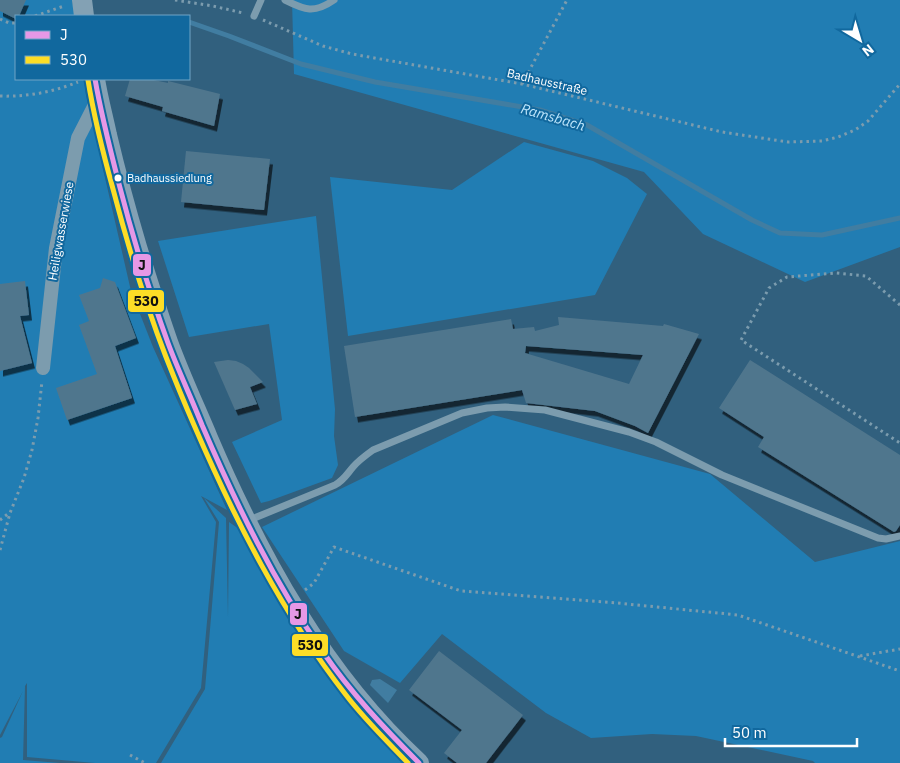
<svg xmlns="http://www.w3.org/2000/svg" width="900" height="763" font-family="'IBM Plex Sans',sans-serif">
<defs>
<filter id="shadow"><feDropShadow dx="3" dy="5.5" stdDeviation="0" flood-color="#0009"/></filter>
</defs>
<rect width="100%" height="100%" fill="#31607e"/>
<g fill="#217db3">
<path d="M0 0H72L75 16H16V79H84L86 95 131 291 153 347 227 510 201 496 216 522 201 688 156 763H95L27 757V683L25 686 23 760 60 763H0V738L2 737 23 691 0 735Z"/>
<path d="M292 0H900V247L805 282 703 234 644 172 294 74Z"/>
<path d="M524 142 593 161 627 178 647 194 595 295 348 336 330 177 452 190Z"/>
<path d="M316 216 335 409 334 436 338 465 332 478 269 501 261 503 232 442 282 420 269 324 189 337 158 241Z"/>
<path d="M493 415 710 474 815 562 900 541V763H815L813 761 696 736 652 734 591 738 546 713 442 634 400 683 344 651 262 527Z"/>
<path d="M204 498 226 518 228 617 229 522 239 529 280 605 328 678 383 741 405 763H161L205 689 219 522Z"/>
</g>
<path fill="#417da1" d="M380 679 397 690 388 703 370 685 372 680Z"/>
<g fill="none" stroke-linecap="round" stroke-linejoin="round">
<path stroke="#417da1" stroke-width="5" d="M189 22 229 36 301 64 375 82 540 110 587 125 752 220 780 233 822 235 900 218"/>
</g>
<g fill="#50768d" fill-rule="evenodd" filter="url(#shadow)">
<path d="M0 0H26L19 16H16V19L0 11Z"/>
<path d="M130 79H149L168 83V81L220 94 214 126 162 111 163 107 125 96Z"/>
<path d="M186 151 270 159 264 210 181 202Z"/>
<path d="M103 278 115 282 136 338 115 346 132 398 67 420 56 388 97 374 79 325 89 321 79 295 100 288Z"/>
<path d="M25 281 29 315 20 316 32 363 0 371V284Z"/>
<path d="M558 317 663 326 664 324 699 334 648 433 635 426 595 411 526 403 522 390 355 417 344 346 511 319 513 329 534 327 535 331 559 325ZM526 346 643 355 629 384 525 353Z"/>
<path d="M228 360 236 361 243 364 249 368 263 382 250 387 257 404 235 410 214 362Z"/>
<path d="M750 360 900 455V525L896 531 894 532 758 447 764 437 719 408Z"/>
<path d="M439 651 523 715 486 763H457L444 753 462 730 409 690Z"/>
</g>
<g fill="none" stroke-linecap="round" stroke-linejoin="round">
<g stroke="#7c9cae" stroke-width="3" stroke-dasharray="2.5 4" stroke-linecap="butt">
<path d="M175 0 213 6 243 13"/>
<path d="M35 16 64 6"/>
<path d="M0 19 9 23H16"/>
<path d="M263 20 323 46 352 54 522 84 722 132 788 142 822 141 838 137 855 130 868 121 900 84"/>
<path d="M522 84 567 0"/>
<path d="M0 96C27 97 53 92 78 82"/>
<path d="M900 305 866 276 836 273 787 277 769 288 741 340 900 443"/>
<path d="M0 520 9 513"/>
<path d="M0 550 10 513 24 478 32 450 38 418 42 381"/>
<path d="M305 590 314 583 334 547 461 591 617 603 738 615 900 671"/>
<path d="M860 656 900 649"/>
<path d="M130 755 145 763"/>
</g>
<g stroke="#7c9cae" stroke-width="7">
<path d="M285 0C305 10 314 14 334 0"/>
<path d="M254 16 261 0"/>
<path d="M247 521 335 485C344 480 347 474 353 467 359 460 366 455 373 450L462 413 487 408 505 407 545 410 629 432 656 442 722 475 878 538 886 539 900 536"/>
</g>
<path stroke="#7c9cae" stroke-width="14" d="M43 368 56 248 78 138 98 99"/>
<g stroke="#83a1b4" stroke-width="20">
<path d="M82 0 84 16"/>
<path d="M95 79C98 98 103 116 107 135 116 173 126 210 137 247 147 279 157 311 168 342 180 375 195 407 208 438 259 557 323 675 419 763"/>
</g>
<g stroke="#11689e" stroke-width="9">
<path id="bus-1" d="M95 79C101 114 110 149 119 184 133 238 149 291 168 343 178 370 191 397 202 425 236 504 274 582 323 652 351 693 384 728 419 763"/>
</g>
<g stroke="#11689e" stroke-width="9">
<path id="bus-2" d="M88 80C94 117 103 153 113 189 128 246 145 303 166 357 175 380 184 402 194 425 235 520 282 613 346 695 365 720 387 741 408 763"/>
</g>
<use href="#bus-1" stroke="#e698e6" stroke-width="5"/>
<use href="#bus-2" stroke="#fddd26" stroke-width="5"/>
</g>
<circle fill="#fff" stroke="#11689e" stroke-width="2" cx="118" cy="178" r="4.5"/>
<g text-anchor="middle" stroke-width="4" stroke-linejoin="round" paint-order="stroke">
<g font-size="11" fill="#fff" stroke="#11689e" text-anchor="start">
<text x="127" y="182">Badhaussiedlung</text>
</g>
<g font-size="12" fill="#fff" stroke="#11689e">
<text transform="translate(547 82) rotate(13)" y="4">Badhausstraße</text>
<text transform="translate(61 231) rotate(-80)" y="4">Heiligwasserwiese</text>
</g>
<g font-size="14" font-style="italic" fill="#bee6fc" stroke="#11689e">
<text transform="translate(553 117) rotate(16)" y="5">Ramsbach</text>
</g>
</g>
<g stroke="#11689e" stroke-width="2">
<rect x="132" y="253" width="20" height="24" rx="5" fill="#e698e6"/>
<rect x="127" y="289" width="38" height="24" rx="5" fill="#fddd26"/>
<rect x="289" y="602" width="19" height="24" rx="5" fill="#e698e6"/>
<rect x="291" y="633" width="38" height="24" rx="5" fill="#fddd26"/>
</g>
<g font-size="14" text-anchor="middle" font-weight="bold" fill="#111">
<text x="142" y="270">J</text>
<text x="146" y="306">530</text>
<text x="298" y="619">J</text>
<text x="310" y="650">530</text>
</g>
<rect x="15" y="15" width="175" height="65" fill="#11689e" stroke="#70a4c5"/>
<rect x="25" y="31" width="25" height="8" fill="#e698e6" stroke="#70a4c5"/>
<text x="60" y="40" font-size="15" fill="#ffffff">J</text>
<rect x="25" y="56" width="25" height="8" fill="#fddd26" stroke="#70a4c5"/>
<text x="60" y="65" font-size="15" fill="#ffffff">530</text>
<g transform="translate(860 40) rotate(142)" stroke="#11689e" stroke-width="4" paint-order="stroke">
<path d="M0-4L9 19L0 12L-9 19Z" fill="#ffffff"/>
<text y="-8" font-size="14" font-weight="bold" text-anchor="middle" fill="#ffffff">N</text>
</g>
<path d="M725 738v8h132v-8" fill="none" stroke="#ffffff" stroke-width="2.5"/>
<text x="732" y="738" font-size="15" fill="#ffffff" stroke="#11689e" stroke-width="4" paint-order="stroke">50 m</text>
</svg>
